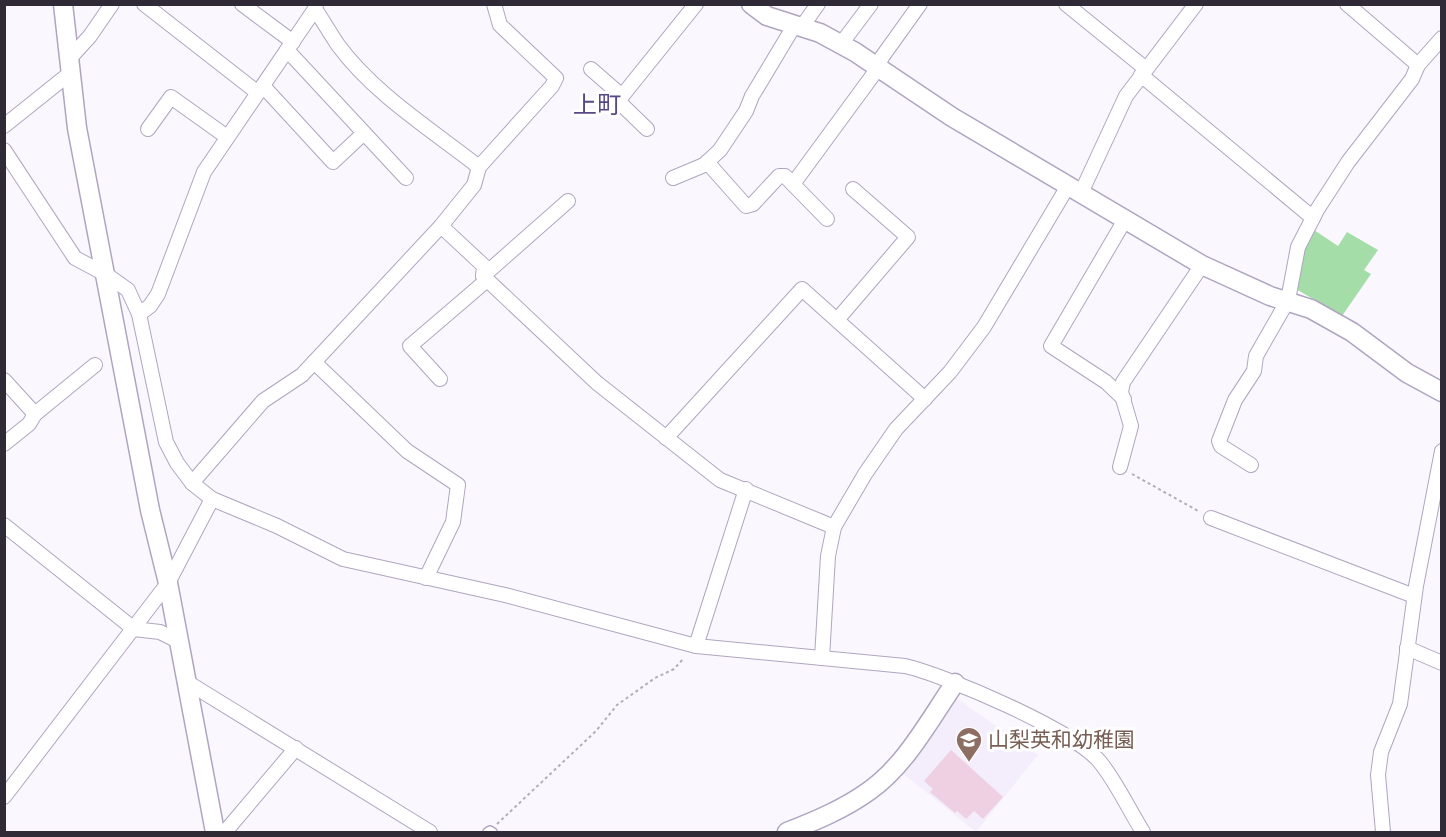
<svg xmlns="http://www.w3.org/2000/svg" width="1446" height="837" font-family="'Alegreya Sans','Noto Sans JP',sans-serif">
<rect width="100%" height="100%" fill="#faf8fe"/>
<path fill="#f3edfc" d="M953 696 1038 755 976 832 901 772Z"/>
<path fill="#a5dda8" d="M1314 230 1338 246 1347 232 1378 250 1364 270 1371 274 1342 316 1296 289 1305 245Z"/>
<path fill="#eed0e2" d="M951 750 1003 797 983 819 974 811 966 819 957 811 955 813 930 792 933 789 924 781Z"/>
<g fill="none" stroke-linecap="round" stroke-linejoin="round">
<g stroke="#b0a5c0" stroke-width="10">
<path id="lane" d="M487 832 490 830 493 832"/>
</g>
<g stroke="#b0a5c0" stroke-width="16">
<g id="street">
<path d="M144 4 258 93"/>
<path d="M242 4 293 42"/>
<path d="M1066 4 1146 69"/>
<path d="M1347 4 1418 65"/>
<path d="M315 9C323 21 330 33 338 45 374 94 432 130 479 167"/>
<path d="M801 28 818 4"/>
<path d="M841 44 871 4"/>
<path d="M287 50 406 178"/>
<path d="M69 59 90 36 112 4"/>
<path d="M591 69 622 96"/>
<path d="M1141 75 1313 218"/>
<path d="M263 86 333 162 364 133"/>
<path d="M4 126 69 74"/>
<path d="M148 129 171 97 227 137"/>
<path d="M647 129 618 101 696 4"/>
<path d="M4 150 75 258 107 275 128 290 139 314 166 442 177 463 192 483 212 499 277 526 343 559 505 595 696 646 905 666C945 675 1075 731 1100 762 1117 783 1129 810 1143 832"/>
<path d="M707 162 746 206 753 204 779 176H785L827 219"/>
<path d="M673 178 704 165 720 150 746 111 752 96 794 26"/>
<path d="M793 184 873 75 882 57 920 4"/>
<path d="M1081 193 1126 96 1196 4"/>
<path d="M441 226 484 266 483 276 597 383 720 480 834 527"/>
<path d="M483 276 568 201"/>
<path d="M139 314 150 306 158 294 204 172 315 9 316 4"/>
<path d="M837 320 908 237 853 189"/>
<path d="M314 362 407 451 458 485 453 522 426 578"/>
<path d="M440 379 410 346 487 280"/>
<path d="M4 380 35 414"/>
<path d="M1124 399 1106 382 1051 346 1126 218"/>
<path d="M666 438 802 289 925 399"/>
<path d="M4 444 29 424 35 414 95 365"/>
<path d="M1251 465 1221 446 1219 441 1235 400 1254 371 1256 356 1288 300 1298 247 1317 210 1348 162 1412 79 1418 65 1442 38"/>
<path d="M1120 467 1131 426 1121 392 1123 382 1202 265"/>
<path d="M192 483 263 401 302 375 441 226 474 185 479 167 552 86 556 78 500 25 494 4"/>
<path d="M1211 518 1414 596"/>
<path d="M4 525 134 629 160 632 180 642"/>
<path d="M696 646 746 489"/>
<path d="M1407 648 1442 663"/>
<path d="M822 658 828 556 834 527 865 474 896 429 950 372 984 327 1068 186"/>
<path d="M187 682 430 832"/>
<path d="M4 797 168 583 212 499"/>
<path d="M225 832 296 748"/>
<path d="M1383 832 1378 775 1381 752 1400 704 1416 586 1442 451"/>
</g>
</g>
<g stroke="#b0a5c0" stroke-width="21">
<g id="secondary">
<path d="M63 4 77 128 150 510 168 583 215 832"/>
<path d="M751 4 767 16 820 33 855 52 952 117 1202 265 1270 296 1311 309 1352 332 1407 373 1442 392"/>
<path d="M787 832C815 821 844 809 869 791 906 765 930 719 955 683"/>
</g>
</g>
<g stroke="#b2afb7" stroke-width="2" stroke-dasharray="3 3" stroke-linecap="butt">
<path d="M1132 474 1200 512"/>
<path d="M497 824 596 731 617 705 655 678 674 669 684 658"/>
</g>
<use href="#lane" stroke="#fff" stroke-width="7"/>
<use href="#street" stroke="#fff" stroke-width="14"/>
<use href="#secondary" stroke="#fff" stroke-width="18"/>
</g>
<defs>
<g id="school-pin" transform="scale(1.35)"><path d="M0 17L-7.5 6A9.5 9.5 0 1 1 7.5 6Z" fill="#8d6e63" stroke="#fff"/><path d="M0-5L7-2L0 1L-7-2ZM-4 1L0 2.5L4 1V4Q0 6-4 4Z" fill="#fff"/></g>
</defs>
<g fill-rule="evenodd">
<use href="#school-pin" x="969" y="740"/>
</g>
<g text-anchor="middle" stroke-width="6" stroke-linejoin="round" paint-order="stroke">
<g font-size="21" fill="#785e54" stroke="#fff" text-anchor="start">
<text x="988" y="747">山梨英和幼稚園</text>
</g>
<g font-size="24" fill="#574785" stroke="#fff">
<text x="597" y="113">上町</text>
</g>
</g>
<rect width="1446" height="837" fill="none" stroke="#2f2a35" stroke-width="12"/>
</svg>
